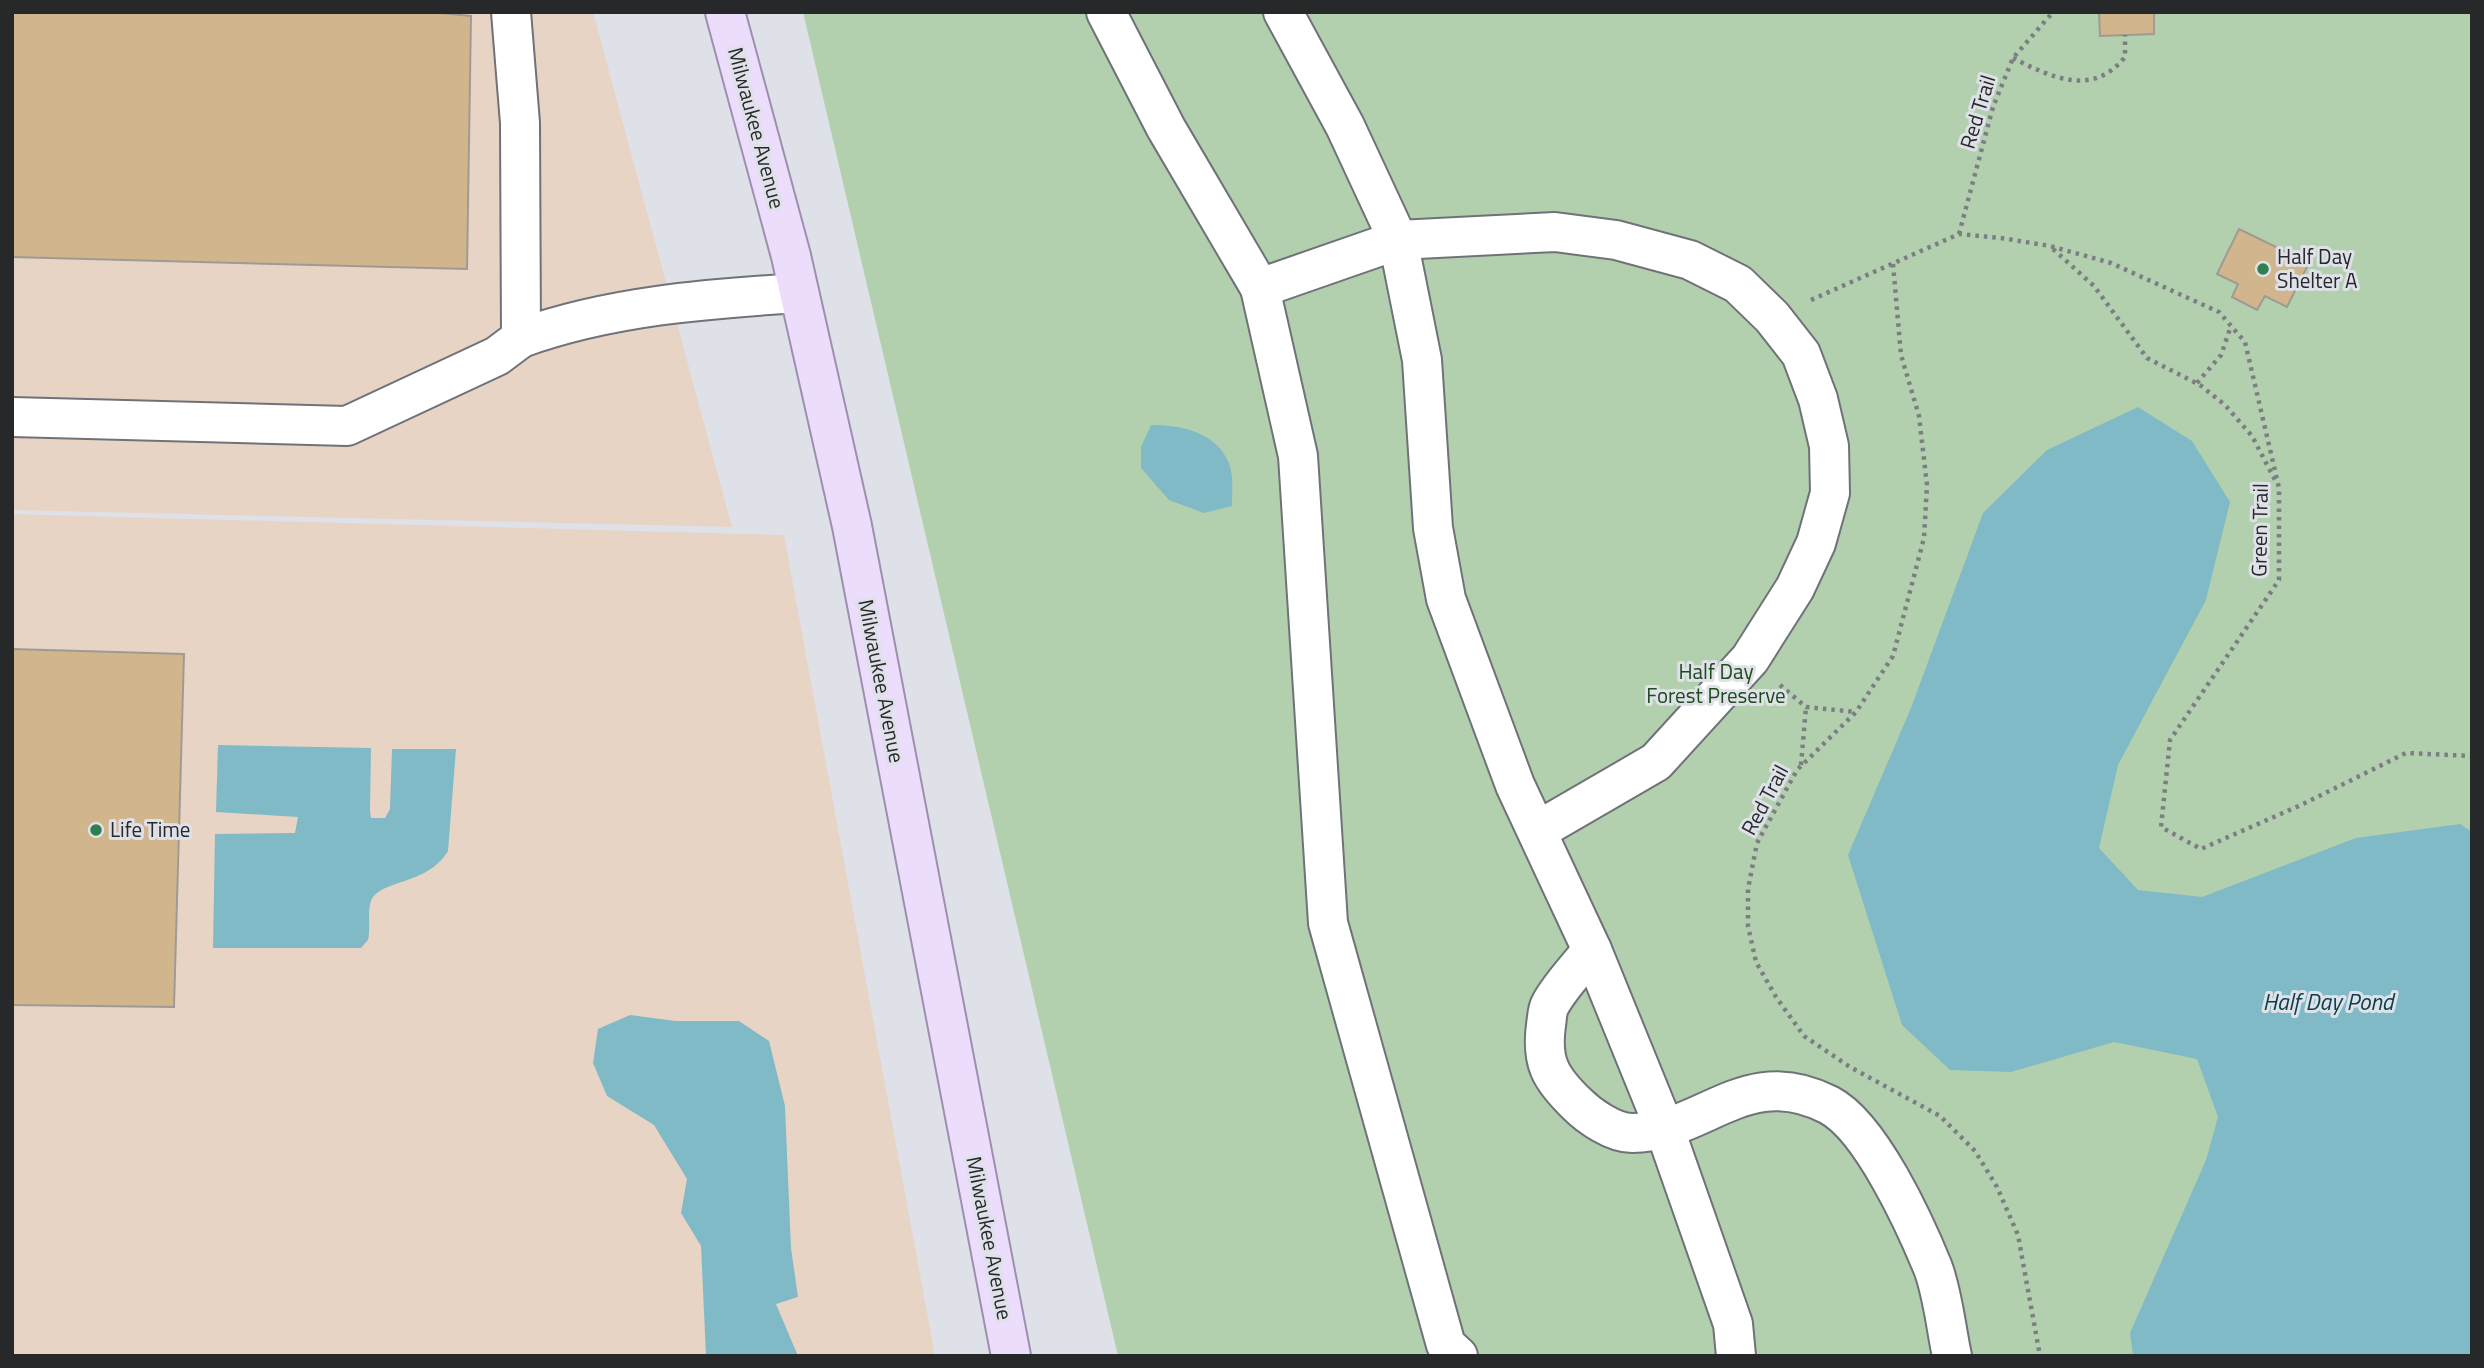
<svg xmlns="http://www.w3.org/2000/svg" width="2484" height="1368" font-family="'Titillium Web',sans-serif">
<rect width="100%" height="100%" fill="#dfe1e9"/>
<g fill="#e8d4c5">
<path d="M12 12H593L732 527 12 510Z"/>
<path d="M12 514 784 535 935 1356H12Z"/>
</g>
<path fill="#b2d0ae" d="M803 12H2472V1356H1118Z"/>
<g fill="#80bac7">
<path d="M2138 407 2192 441 2230 502 2206 600 2118 765 2099 848 2138 890 2202 897 2356 838 2460 824 2472 832V1356H2133L2130 1333 2206 1160 2218 1117 2197 1059 2114 1042 2011 1072 1950 1070 1902 1025 1848 855 1911 708 1983 513 2047 450Z"/>
<path d="M1151 425C1180 425 1214 431 1228 461 1234 473 1232 493 1232 506L1204 513 1169 500 1141 468V447Z"/>
<path d="M218 745 371 748 370 811 371 818H385L390 809 392 749H456L448 851C427 886 380 879 371 901 367 912 371 928 368 940L361 948H213L215 834 295 833 298 817 216 812Z"/>
<path d="M630 1015 676 1021H739L769 1041 785 1106 791 1248 798 1297 776 1304 798 1356H706L701 1246 681 1213 687 1179 654 1125 607 1096 593 1063 598 1029Z"/>
</g>
<g fill="#d1b58d" stroke="#9f9a94" stroke-width="2">
<path d="M12 12H430L471 16 467 269 12 257Z"/>
<path d="M2099 12H2154V34L2100 36Z"/>
<path d="M2239 229 2309 263 2287 307 2265 296 2257 310 2232 297 2238 284 2217 274Z"/>
<path d="M12 649 184 654 174 1007 12 1005Z"/>
</g>
<g fill="none" stroke-linecap="round" stroke-linejoin="round">
<g stroke="#6f7278" stroke-width="42">
<g id="minor">
<path d="M1106 12 1166 128 1260 288 1298 456 1328 923 1446 1345 1458 1356"/>
<path d="M1283 12 1345 126 1398 240 1422 360 1433 528 1446 599 1515 785 1592 950 1664 1127 1733 1324 1736 1356"/>
<path d="M1260 288 1398 240 1555 232 1616 240 1690 260 1738 284 1772 317 1801 354 1818 399 1829 446 1830 493 1816 543 1795 588 1750 659 1656 762 1537 831"/>
<path d="M521 338C610 306 705 299 799 293"/>
<path d="M12 417 347 426 497 356 521 338 520 123 511 12"/>
<path d="M1592 950C1578 968 1560 986 1550 1005 1547 1010 1547 1019 1546 1025 1541 1062 1550 1078 1577 1104 1589 1116 1613 1133 1632 1133 1704 1133 1746 1062 1829 1105 1871 1127 1915 1224 1933 1268 1943 1295 1946 1328 1952 1356"/>
</g>
</g>
<g stroke="#9e8fb0" stroke-width="42">
<path id="major" d="M725 12 791 256 852 526 1011 1356"/>
</g>
<g stroke="#7d7e83" stroke-width="4.5" stroke-dasharray="3.5 5" stroke-linecap="butt">
<path d="M2013 58C2052 78 2093 97 2125 57V35"/>
<path d="M1959 234 1993 107 2013 58 2053 12"/>
<path d="M2053 249 2094 286 2147 358 2200 385 2225 405 2252 436 2275 480"/>
<path d="M1893 264 1901 355 1919 416 1927 485 1924 538 1893 656 1856 712 1797 770 1757 843 1748 889V926L1756 962 1776 997 1804 1036 1850 1067 1940 1116 1975 1151 1997 1187 2018 1235 2040 1356"/>
<path d="M1811 300 1959 234 2001 238 2050 246 2111 263 2219 312 2245 342 2279 488V580L2170 740 2161 827 2201 849 2301 805 2406 753 2472 756"/>
<path d="M2197 383 2221 355 2231 326"/>
<path d="M1780 685 1806 707 1856 712"/>
<path d="M1801 765 1806 707"/>
</g>
<use href="#minor" stroke="#fff" stroke-width="38"/>
<use href="#major" stroke="#ebddfb" stroke-width="38"/>
</g>
<g fill="#2f7f50" stroke="#dfe1e9" stroke-width="2.5">
<circle cx="2263" cy="269" r="7"/>
<circle cx="96" cy="830" r="7"/>
</g>
<g text-anchor="middle" stroke-width="6" stroke-linejoin="round" paint-order="stroke">
<g font-size="21" fill="#27282a" stroke="#dfe1e9">
<text transform="translate(1978 112) rotate(-73)" y="7">Red Trail</text>
<text transform="translate(756 128) rotate(75)" y="7">Milwaukee Avenue</text>
<text transform="translate(2260 530) rotate(-89)" y="7">Green Trail</text>
<text transform="translate(881 681) rotate(79)" y="7">Milwaukee Avenue</text>
<text transform="translate(1765 800) rotate(-62)" y="7">Red Trail</text>
<text transform="translate(989 1238) rotate(79)" y="7">Milwaukee Avenue</text>
</g>
<g font-size="21" fill="#27282a" stroke="#dfe1e9" text-anchor="start">
<text x="2277" y="264">Half Day<tspan x="2277" dy="24">Shelter A</tspan></text>
<text x="110" y="837">Life Time</text>
</g>
<g font-size="21" fill="#1d4b1a" stroke="#dfe1e9">
<text x="1716" y="679">Half Day<tspan x="1716" dy="24">Forest Preserve</tspan></text>
</g>
<g font-size="23" font-style="italic" fill="#0b414b" stroke="#dfe1e9">
<text x="2328" y="1010">Half Day Pond</text>
</g>
</g>
<rect width="2484" height="1368" fill="none" stroke="#27282a" stroke-width="28"/>
</svg>
